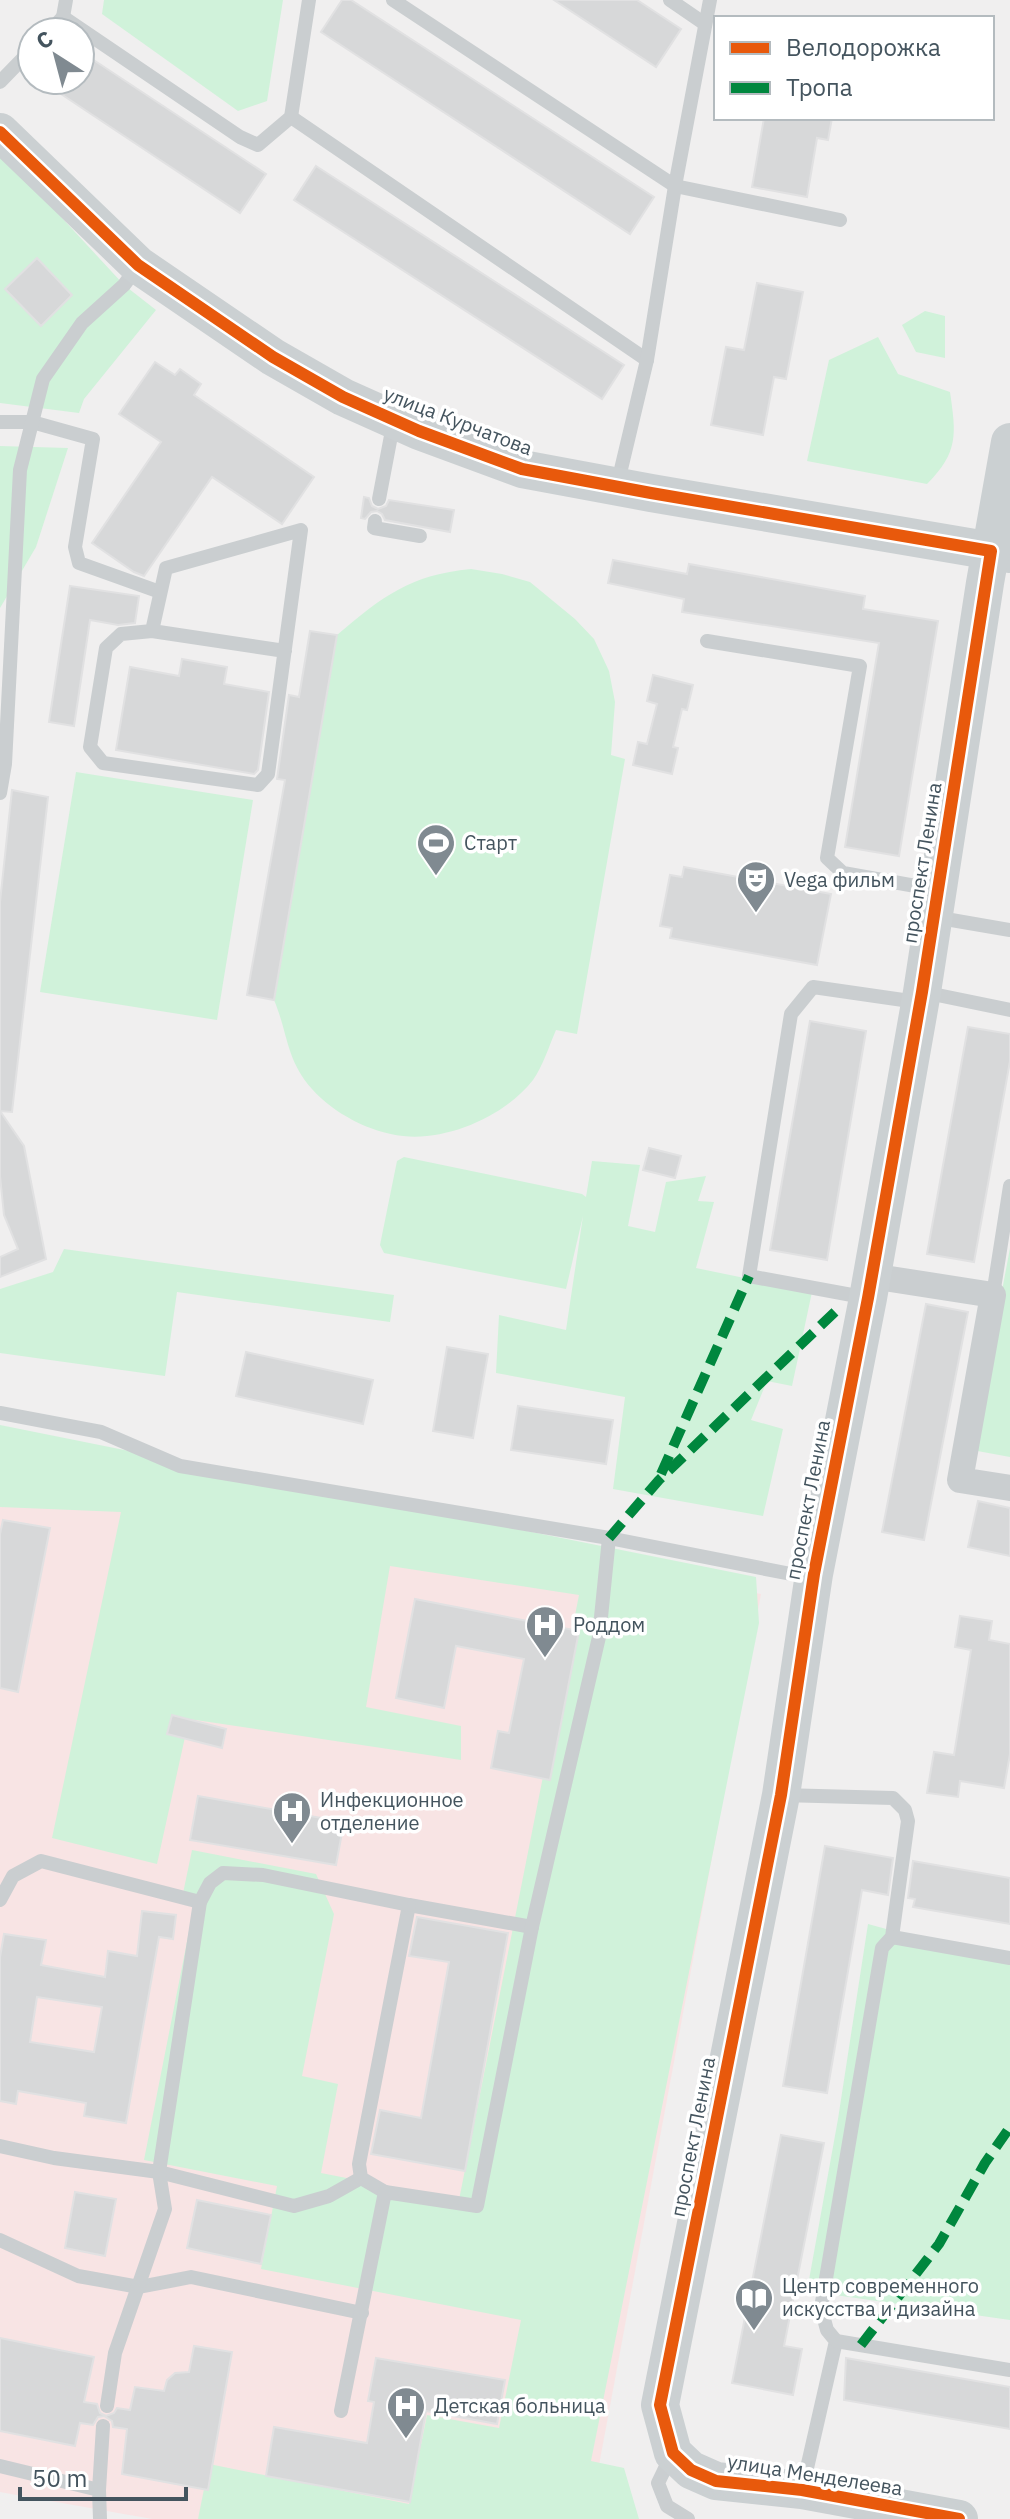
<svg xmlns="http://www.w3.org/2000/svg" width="1010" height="2519" font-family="'IBM Plex Sans',sans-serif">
<rect width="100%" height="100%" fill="#f0efef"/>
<path fill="#f8e4e4" d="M0 1460 761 1594 589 2519H152L0 2492Z"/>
<g fill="#d0f2da">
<path d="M104 0H283L267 101 238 111 102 14Z"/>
<path d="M0 151 124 285 156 310 84 399 79 413 0 403Z"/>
<path d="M925 311 945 316V358L916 352 902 325Z"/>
<path d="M878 337 898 374 950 392C956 434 959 452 927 484L807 461 829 360Z"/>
<path d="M0 446 68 448 36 547 0 608Z"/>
<path d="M471 569 502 574 530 582 575 619 594 639 609 671 615 702 611 755 625 759 577 1034 556 1030C549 1046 543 1066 533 1080 505 1116 448 1141 403 1136 371 1133 333 1113 312 1089 286 1060 288 1033 274 1000L247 995 311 631 337 635C383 596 410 575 471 569Z"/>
<path d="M76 772 253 800 217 1020 40 992Z"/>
<path d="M404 1157 582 1194 586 1197 592 1161 640 1165 628 1226 655 1232 666 1182 706 1176 698 1201 714 1202 696 1268 812 1292 792 1386 767 1381 751 1420 783 1429 763 1516 613 1489 625 1397 496 1373 499 1315 566 1330 583 1216 566 1289 384 1253 380 1245 397 1161Z"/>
<path d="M1010 1248V1457L972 1450Z"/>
<path d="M64 1249 394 1295 390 1322 177 1292 165 1376 0 1353V1289L53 1272Z"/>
<path d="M0 1425 756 1577 759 1623 591 2461 624 2468 639 2519H198L209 2464 409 2504 427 2415 499 2428 521 2320 261 2269 277 2186 144 2160 194 1906 181 1903 192 1850 316 1874 334 1914 302 2076 338 2084 321 2173 459 2200 579 1595 390 1566 366 1707 461 1726V1760L189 1719 157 1864 52 1838 121 1512 0 1507Z"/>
<path d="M868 1924 1010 1963V2320L807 2291 838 2119Z"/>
</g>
<g fill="#d7d8d9" stroke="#e1e1e2" stroke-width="2" fill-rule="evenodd">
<path d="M342 0H351L654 197 630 234 321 32Z"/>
<path d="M554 0H637L681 29 656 67Z"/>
<path d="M80 51 266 174 240 213 40 80H80Z"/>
<path d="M764 118H832L828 140 817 138 807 197 752 187Z"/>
<path d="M316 166 624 365 602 399 294 200Z"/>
<path d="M37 258 72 295 41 326 5 289Z"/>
<path d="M757 283 803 292 786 379 774 377 763 435 711 425 726 347 744 350Z"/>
<path d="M155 362 175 375 180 369 201 384 194 395 314 477 282 524 212 477 144 576 134 572 92 543 161 442 119 414Z"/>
<path d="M364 497 369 498 372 506 378 509 386 506 389 500 454 510 450 532 385 520 382 514 377 511 371 512 365 519 361 518Z"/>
<path d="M613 560 687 574 689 564 865 596 863 609 938 621 899 856 845 847 879 643 682 612 684 599 608 583Z"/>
<path d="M70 586 139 596 135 623 118 625 90 620 74 726 49 722Z"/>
<path d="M310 631 337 635 274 1000 247 995 285 780 277 779 289 695 299 697Z"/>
<path d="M182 659 227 667 224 684 269 692 258 770 254 774 116 750 130 667 179 676Z"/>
<path d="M653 675 693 685 687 710 682 709 673 747 678 748 672 774 633 765 638 742 647 744 657 704 647 701Z"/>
<path d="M12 790 48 797 12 1112 0 1111 24 1146 46 1259 0 1277V1257L18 1249 4 1215 0 1176V902Z"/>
<path d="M684 867 831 894 817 965 670 938 672 928 660 926 670 875 682 877Z"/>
<path d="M810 1021 866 1031 827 1260 770 1250Z"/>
<path d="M968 1027 1010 1034V1061L974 1262 927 1254Z"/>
<path d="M649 1148 681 1156 675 1178 643 1170Z"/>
<path d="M926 1304 968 1312 924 1540 882 1532Z"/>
<path d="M447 1347 488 1354 473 1438 433 1431Z"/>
<path d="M246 1352 373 1380 363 1424 236 1396Z"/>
<path d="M518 1406 613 1420 606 1464 511 1450Z"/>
<path d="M978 1501 1010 1508V1556L968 1547Z"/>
<path d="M3 1520 50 1528 18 1692 0 1688V1534Z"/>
<path d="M415 1599 579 1631 550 1780 491 1768 498 1731 509 1733 524 1659 456 1646 444 1708 396 1698Z"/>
<path d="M960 1616 992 1621 989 1640 1010 1644V1754L1004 1788 960 1781 958 1797 927 1793 934 1752 954 1755 971 1650 955 1647Z"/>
<path d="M172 1715 226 1729 222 1748 167 1734Z"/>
<path d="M198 1796 344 1822 336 1865 190 1840Z"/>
<path d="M825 1846 893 1858 888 1895 862 1890 827 2093 783 2086Z"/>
<path d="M913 1861 1010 1878V1924L913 1907 915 1899 908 1898Z"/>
<path d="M142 1911 176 1915 173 1939 159 1937 126 2123 84 2116 86 2103 18 2091 16 2104 0 2101V1957L4 1934 46 1940 41 1965 105 1977 108 1951 137 1956ZM37 1997 102 2007 94 2052 30 2042Z"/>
<path d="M417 1917 508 1933 465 2171 371 2154 380 2110 421 2118 449 1962 409 1956Z"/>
<path d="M781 2135 824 2143 784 2346 802 2349 793 2395 732 2383Z"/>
<path d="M75 2192 116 2199 105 2256 65 2248Z"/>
<path d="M197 2200 271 2215 261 2264 187 2248Z"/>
<path d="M0 2338 94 2357 84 2402 97 2404 100 2413 106 2416 114 2413 117 2408 130 2410 135 2387 164 2391 167 2380 175 2373 189 2372 194 2346 232 2352 208 2490 122 2474 127 2429 113 2427 112 2421 104 2416 98 2417 93 2425 80 2423 75 2446 0 2431Z"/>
<path d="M376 2358 505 2380 497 2424 426 2411 410 2502 266 2476 274 2427 367 2443 374 2402 368 2401Z"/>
<path d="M846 2358 1010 2387V2429L844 2400Z"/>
</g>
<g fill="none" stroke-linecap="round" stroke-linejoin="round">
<g stroke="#caced0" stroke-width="14">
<path d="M393 0 675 186 840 220"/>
<path d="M670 0 705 24"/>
<path d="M63 17 66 0"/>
<path d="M49 32 63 17 240 137 258 145 291 117 309 0"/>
<path d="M0 82 32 49"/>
<path d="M291 117 647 360"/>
<path d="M0 422H32L93 439 75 547 79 563 160 592"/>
<path d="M617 486 647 360 675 186 710 0"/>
<path d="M379 499 394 420"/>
<path d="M375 521 374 528 420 536"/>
<path d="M152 631 166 568 301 530 268 774 258 785 103 763 90 747 106 648 121 634 152 631 285 651"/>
<path d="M707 641 860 666 827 858 843 873 938 890"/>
<path d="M0 793 5 764 20 470 43 379 82 323 124 285 138 266"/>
<path d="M934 917 1010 930"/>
<path d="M923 992 1010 1010"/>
<path d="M993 1295 1010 1186"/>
<path d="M868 1298 749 1276 791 1014 813 987 917 1002"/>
<path d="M0 1413 101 1432 180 1466 609 1538 791 1574H813"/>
<path d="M781 1795 893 1798 905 1810 908 1821 892 1937 882 1948 821 2308 827 2330 836 2341 802 2490"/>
<path d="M0 1900 13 1876 41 1861 200 1902"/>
<path d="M892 1937 1010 1958"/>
<path d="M0 2146 54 2158 159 2172 294 2206 329 2196 361 2178"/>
<path d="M385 2192 361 2178 359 2164 409 1905 532 1927"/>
<path d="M0 2240 78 2276 139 2287 191 2277 362 2313"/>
<path d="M836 2341 1010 2370"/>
<path d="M107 2406 115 2353 165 2209 159 2172 200 1902 210 1883 223 1873 263 1875 409 1905"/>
<path d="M341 2411 385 2192 477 2206 532 1927 599 1637 609 1538"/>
<path d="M671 2456 658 2483 667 2506 688 2519"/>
<path d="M0 2466 99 2490 100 2519"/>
<path d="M99 2490 103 2426"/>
</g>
<path stroke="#caced0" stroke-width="26" d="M871 1276 993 1295 960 1480 1010 1488"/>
<g stroke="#cbd0d2" stroke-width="38">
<path d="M0 132 138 265 273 357 343 397 419 431 522 469 651 493 1010 554"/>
<path d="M959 2519 802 2490 716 2481 691 2470 673 2453 660 2405 781 1795 814 1574 868 1298 922 992 985 583 1010 442"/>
</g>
<g stroke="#00873e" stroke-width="10" stroke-dasharray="20 10" stroke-linecap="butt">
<path d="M661 1474 749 1276"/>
<path d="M609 1538 659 1480 840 1307"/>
<path d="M861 2345 939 2244 985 2163 1010 2127"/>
</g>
<g stroke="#fff" stroke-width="17">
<path id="cycleway" d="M0 132 138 265 273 357 343 397 419 431 522 469 651 493 991 551 922 992 868 1298 814 1574 781 1795 660 2405 673 2453 691 2470 716 2481 802 2490 959 2519"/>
</g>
<use href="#cycleway" stroke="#e8590c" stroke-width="12"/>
</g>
<defs>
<g id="stadium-pin" transform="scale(2)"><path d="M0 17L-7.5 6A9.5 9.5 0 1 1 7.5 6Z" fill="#808a91" stroke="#fff"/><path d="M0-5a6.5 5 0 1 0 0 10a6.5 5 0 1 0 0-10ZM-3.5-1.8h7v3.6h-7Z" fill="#fff"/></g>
<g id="theatre-pin" transform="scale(2)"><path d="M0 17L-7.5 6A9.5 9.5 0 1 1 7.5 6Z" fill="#808a91" stroke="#fff"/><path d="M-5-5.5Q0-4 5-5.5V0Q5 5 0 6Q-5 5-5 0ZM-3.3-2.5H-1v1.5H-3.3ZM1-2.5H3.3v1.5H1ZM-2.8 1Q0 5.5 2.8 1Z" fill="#fff"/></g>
<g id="hospital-pin" transform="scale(2)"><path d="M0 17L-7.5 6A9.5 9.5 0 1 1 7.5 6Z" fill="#808a91" stroke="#fff"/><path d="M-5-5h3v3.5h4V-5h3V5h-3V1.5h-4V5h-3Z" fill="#fff"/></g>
<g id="library-pin" transform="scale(2)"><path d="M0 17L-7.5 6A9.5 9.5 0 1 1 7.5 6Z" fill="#808a91" stroke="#fff"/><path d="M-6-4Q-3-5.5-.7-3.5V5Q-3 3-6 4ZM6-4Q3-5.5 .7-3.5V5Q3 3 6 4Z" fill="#fff"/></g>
</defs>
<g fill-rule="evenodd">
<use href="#stadium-pin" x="436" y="843"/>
<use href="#theatre-pin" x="756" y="880"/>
<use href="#hospital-pin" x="545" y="1625"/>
<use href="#hospital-pin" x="292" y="1811"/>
<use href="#library-pin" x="754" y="2298"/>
<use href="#hospital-pin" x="406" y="2406"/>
</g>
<g text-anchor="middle" stroke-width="7" stroke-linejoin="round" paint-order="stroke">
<g font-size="20" fill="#44545e" stroke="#fff">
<text transform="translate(458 421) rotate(21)" y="7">улица Курчатова</text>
<text transform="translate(922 863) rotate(-81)" y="7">проспект Ленина</text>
<text transform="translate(808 1500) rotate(-79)" y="7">проспект Ленина</text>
<text transform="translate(693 2137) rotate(-79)" y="7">проспект Ленина</text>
<text transform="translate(815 2475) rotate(9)" y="7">улица Менделеева</text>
</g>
<g font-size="20" fill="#44545e" stroke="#fff" text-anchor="start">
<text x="464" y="850">Старт</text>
<text x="784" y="887">Vega фильм</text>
<text x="573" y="1632">Роддом</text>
<text x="320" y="1807">Инфекционное<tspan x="320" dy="23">отделение</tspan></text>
<text x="782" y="2293">Центр современного<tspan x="782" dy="23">искусства и дизайна</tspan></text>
<text x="434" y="2413">Детская больница</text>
</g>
</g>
<rect x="714" y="16" width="280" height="104" fill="#ffffff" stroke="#b4bbbf" stroke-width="2"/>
<rect x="730" y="42" width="40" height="12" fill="#e8590c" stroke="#b4bbbf" stroke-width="2"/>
<text x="786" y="56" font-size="24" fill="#44545e">Велодорожка</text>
<rect x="730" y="82" width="40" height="12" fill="#00873e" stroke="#b4bbbf" stroke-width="2"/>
<text x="786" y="96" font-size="24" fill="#44545e">Тропа</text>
<g transform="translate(56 56) rotate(324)"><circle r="38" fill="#ffffff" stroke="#b4bbbf" stroke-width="2"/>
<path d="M0-6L14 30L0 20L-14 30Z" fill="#808a91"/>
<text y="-12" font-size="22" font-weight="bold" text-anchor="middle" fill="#44545e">С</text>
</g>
<path d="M20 2487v12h166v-12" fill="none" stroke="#44545e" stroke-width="4"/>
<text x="32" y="2487" font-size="24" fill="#44545e" stroke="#ffffff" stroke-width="6" paint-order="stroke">50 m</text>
</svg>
